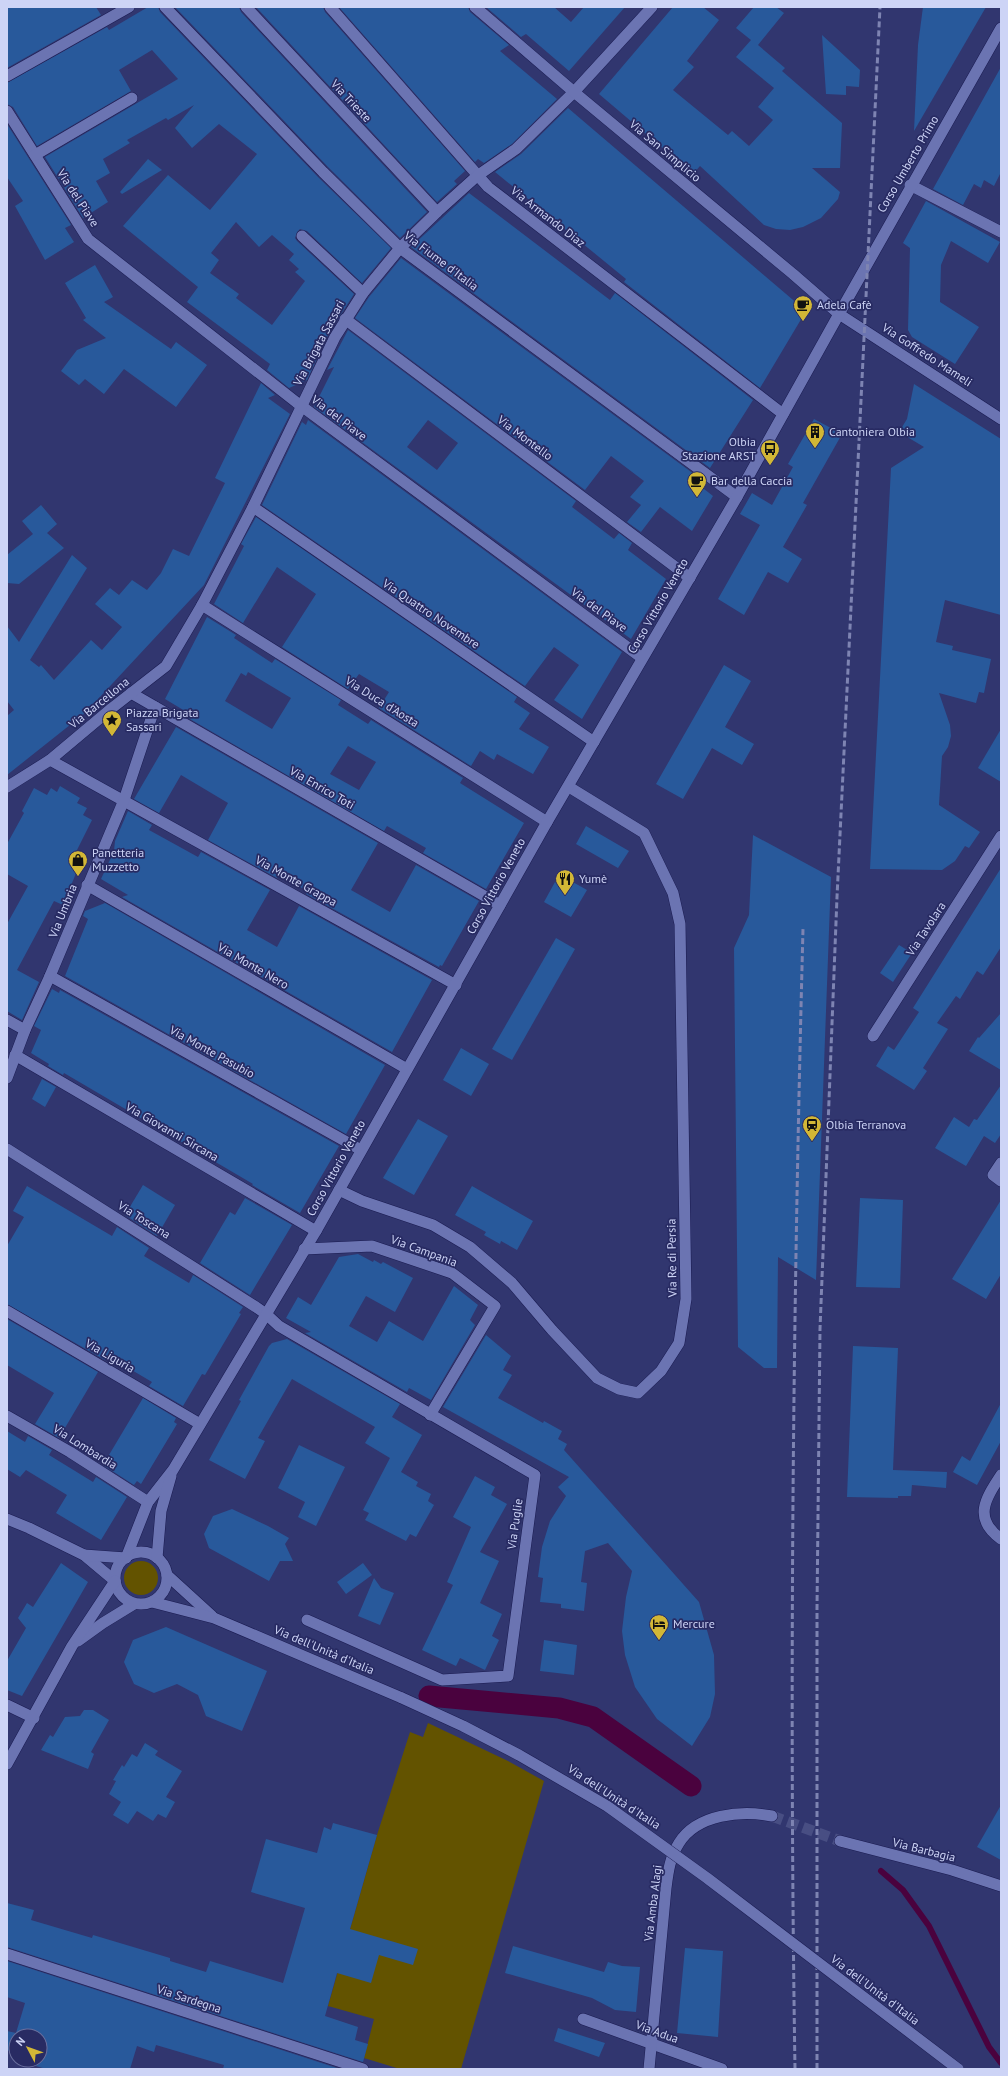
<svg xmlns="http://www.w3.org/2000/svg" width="1008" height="2076" font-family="'PT Sans',sans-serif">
<rect width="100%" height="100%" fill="#31366f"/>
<g fill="#635300">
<circle cx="141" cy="1578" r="17"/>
<path d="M428 1723 508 1761 544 1781 461 2069H400L364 2058 374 2019 328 2006 377 1835 410 1732 423 1737Z"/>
</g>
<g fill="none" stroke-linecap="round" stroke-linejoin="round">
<path stroke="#4a023e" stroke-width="6" d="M881 1871 903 1890 929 1926 989 2047 1001 2063"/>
<path stroke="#4a023e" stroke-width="21" d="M429 1696 559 1708 593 1717 691 1786"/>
</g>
<g fill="#28599b" fill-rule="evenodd">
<path d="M7 7H96L101 15 7 68Z"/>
<path d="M148 7H158L160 12 318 177 391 248 362 283 307 231 300 229 297 232 295 238 297 241 354 294 329 333 307 380 289 388 267 370 270 364 187 302 198 287 123 226 168 175 210 210 257 154 219 124 192 148 175 128 194 105 168 120 166 118 127 140 130 143 103 159 110 173 96 181 108 202 83 218 45 157 178 79 152 50 119 70 131 91 37 146 13 107 7 104V83L107 27 109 30ZM236 222 259 247 272 235 294 254 289 260 299 269 295 272 305 281 272 325 236 298 239 294 210 273 219 260 211 253Z"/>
<path d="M175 7H239L241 12 427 212 400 238 328 167Z"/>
<path d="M256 7H323L325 12 465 171 454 181 457 184 437 202Z"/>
<path d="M339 7H468L470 12 509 45 500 51 557 99 512 144 484 163 478 159 475 162Z"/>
<path d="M486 7H554L571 22 584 7H625L569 71 526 34 521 37Z"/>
<path d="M673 7H703L719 20 687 61 694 67 673 90 728 135 732 131 749 146 773 120 758 107 774 88 736 57 751 40 736 28 754 7H776L784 13 758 45 785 68 782 71 842 123 840 168H812L840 192 838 199 821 218 803 227 790 230 776 229 764 225 700 166 693 174 599 94Z"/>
<path d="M923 7H986L914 131 918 45Z"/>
<path d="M822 35 860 70 859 87 846 86V95L826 94Z"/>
<path d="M1001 67V172L994 186 984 180 981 188 974 184 963 205 933 189Z"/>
<path d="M568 108 806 311 760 388 624 282 626 279 495 172 521 154Z"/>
<path d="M7 124 71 225 65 228 74 242 45 260 15 206 23 201 7 177Z"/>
<path d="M148 159 162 170 122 194 120 192Z"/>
<path d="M469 193 610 300 615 293 753 400 710 468 411 247Z"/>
<path d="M926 201 1000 242 988 263 951 241 941 265 940 302 979 327 955 364 912 337 908 330 910 248 903 243Z"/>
<path d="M401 258 702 480 699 485 713 496 692 531 660 507 641 532 627 522 641 505 630 497 644 481 611 456 585 490 355 318 369 297Z"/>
<path d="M95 265 113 297 104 302 171 349 176 342 207 365 176 407 124 369 104 394 85 379 79 385 61 371 77 350 106 338 83 320 86 318 65 283Z"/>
<path d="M348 330 576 501 572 507 614 539 619 533 632 543 628 550 666 579 631 639 314 407 334 367 327 370ZM428 420 458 443 437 470 407 447Z"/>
<path d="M261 383 275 395 268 398 290 414 204 585 85 713 7 775V716L14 710 7 701V626L19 642 72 555 87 568 30 660 39 667 41 665 54 680 91 640 102 650 122 627 95 604 110 588 119 595 132 580 147 590 161 573 173 549 189 556 225 483 215 478Z"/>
<path d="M914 384 1001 439V615L945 600 936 642 953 646 952 650 991 659 984 693 979 692 976 703 939 693 950 725 951 736 948 747 942 756 939 805 980 832 969 848 965 846 955 861 942 870 870 869 891 468 924 447 899 432 907 419Z"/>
<path d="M814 419 842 434 803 503 807 505 783 547 802 559 788 583 768 572 744 615 718 599 760 525 740 514 752 493 772 505 793 467 788 464Z"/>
<path d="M308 420 622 652 582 719 554 700 579 665 554 647 525 686 262 505 302 422 306 425Z"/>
<path d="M41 505 57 524 47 533 64 548 19 584 7 583V555L33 534 22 521Z"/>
<path d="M256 517 517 697 514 702 530 713 519 729 549 747 533 774 497 754 494 760 480 751 471 766 379 708 389 692 359 674 348 689 282 647 316 594 277 567 243 623 214 604 244 546 241 544Z"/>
<path d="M207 617 236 635 234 638 272 663 275 659 341 700 338 705 368 724 371 720 463 778 460 783 524 823 486 889 423 853 426 848 387 826 384 831 183 715 185 711 165 699ZM248 672 291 698 272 729 225 701 241 673 246 676ZM348 746 376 762 359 790 330 774Z"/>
<path d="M724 665 751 681 725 727 754 744 742 765 712 748 683 799 656 784Z"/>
<path d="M176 727 378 843 351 890 390 912 416 865 479 901 442 966 440 965 439 967 306 894 307 891 279 875 277 878 208 840 228 803 181 775 159 813 134 799Z"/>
<path d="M1001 729V782L978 768Z"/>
<path d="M60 786 80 798 77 803 87 808 83 815 92 820 71 862 79 866 63 905 54 901 17 970 39 982 22 1020 7 1011V924L28 886 7 874V844L24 813 22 811 34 788 47 795 51 788 57 792Z"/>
<path d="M128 811 152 825 149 830 198 857 201 852 270 890 247 930 277 947 299 906 432 980 392 1052 122 897 128 895 101 879 114 851 115 841Z"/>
<path d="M586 826 629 851 618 868 576 844Z"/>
<path d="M753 835 831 877 816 1280 778 1257 777 1368H764L738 1347 734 948 749 915Z"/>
<path d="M1001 868V947L983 975 977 971 960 999 956 996 937 1023 948 1029 923 1068 927 1071 914 1090 876 1066 888 1046 894 1050 919 1012 913 1008Z"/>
<path d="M562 876 587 890 571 917 544 902 555 882 557 883Z"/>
<path d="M105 903 385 1065 346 1134 65 976 88 919 83 916 85 911Z"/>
<path d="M556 938 575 949 512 1060 492 1049Z"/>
<path d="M899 945 912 953 893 982 880 973Z"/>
<path d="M52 989 59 993 60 990 339 1146 300 1213 252 1185 253 1184 64 1073 63 1075 48 1066 49 1064 31 1053 41 1030 34 1026Z"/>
<path d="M1001 1013V1070L969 1051 978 1037 979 1038Z"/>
<path d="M461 1048 489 1064 471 1096 443 1080Z"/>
<path d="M42 1079 56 1087 45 1107 32 1099Z"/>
<path d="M1001 1085V1134L995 1143 984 1136 966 1166 935 1148 954 1117 969 1127 974 1119 977 1120Z"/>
<path d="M418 1119 448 1136 414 1195 383 1178Z"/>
<path d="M143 1185 175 1205 157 1236 125 1215Z"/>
<path d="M27 1186 112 1236 117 1227 149 1248 144 1256 189 1283 193 1275 243 1307 239 1313 241 1314 205 1375 202 1374 183 1406 149 1386 152 1382 108 1356 105 1360 7 1304V1246L24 1217 13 1211Z"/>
<path d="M472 1186 533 1221 517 1250 501 1241 500 1244 484 1235 486 1232 455 1215Z"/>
<path d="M245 1198 292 1225 250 1295 200 1263 230 1212 235 1215Z"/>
<path d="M860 1198 903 1200 900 1288 856 1287Z"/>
<path d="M1001 1200V1274L986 1299 952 1279Z"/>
<path d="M358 1254 373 1262 374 1260 381 1264 383 1262 413 1278 395 1312 366 1296 349 1326 377 1342 389 1321 423 1341 454 1286 478 1305 470 1320 475 1325 431 1400 409 1388 407 1392 305 1333 311 1332 286 1318 298 1297 311 1305 339 1257Z"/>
<path d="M7 1319 98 1372 59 1438 35 1424 54 1393 7 1365Z"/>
<path d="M486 1335 511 1356 503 1370 512 1375 498 1398 543 1423 544 1421 562 1431 558 1439 567 1444 564 1450 699 1602 714 1655 715 1694 710 1717 692 1746 657 1719 635 1687 625 1655 622 1631 626 1597 632 1571 608 1543 585 1551 581 1582 587 1583 584 1611 561 1608V1604L540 1602 543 1578 538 1577 542 1547 550 1521 566 1496 558 1487 569 1477 443 1407Z"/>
<path d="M287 1339 400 1404 392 1417 422 1435 401 1472 418 1482 416 1486 431 1494 428 1501 434 1505 416 1537 410 1534 406 1541 365 1520 369 1513 363 1510 390 1458 365 1443 375 1427 292 1379 258 1438 265 1441 245 1479 209 1460 241 1401 239 1400 269 1346 272 1343Z"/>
<path d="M853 1346 898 1348 893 1470 947 1472 946 1488 912 1485 911 1496H898V1498L847 1497Z"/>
<path d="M143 1398 176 1418 174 1422 177 1424 141 1484 137 1481 134 1485 103 1465Z"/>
<path d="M1001 1403V1441L977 1485 953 1472 962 1456 970 1461Z"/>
<path d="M7 1431 25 1442 28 1436 52 1450 49 1455 93 1482 96 1477 127 1497 101 1540 56 1513 67 1495 26 1470 20 1477 7 1469Z"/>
<path d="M299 1445 345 1467 316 1526 298 1517 305 1502 278 1488Z"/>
<path d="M475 1476 495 1487 491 1495 507 1504 480 1552 499 1561 480 1603 502 1614 492 1636 499 1640 485 1670 460 1658 456 1666 422 1650 453 1585 447 1582 471 1527 453 1517Z"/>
<path d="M232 1509 268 1526 289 1538 285 1544 293 1561H280L269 1581 209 1548 204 1534 213 1516Z"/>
<path d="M61 1563 88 1582 22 1696 7 1690V1661L26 1628 18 1618 27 1603 33 1607Z"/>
<path d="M363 1563 372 1575 346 1594 337 1582Z"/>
<path d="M374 1578 381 1588 394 1593 380 1625 358 1616Z"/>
<path d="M166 1627 267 1671 242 1731 206 1716 198 1695 177 1684 154 1693 134 1684 124 1662 133 1640Z"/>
<path d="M544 1640 577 1645 574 1675 540 1671Z"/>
<path d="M84 1710H93L109 1720 91 1752 94 1754 88 1769 41 1750 50 1735 53 1737 65 1717 80 1716Z"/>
<path d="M145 1743 158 1751 155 1755 182 1771 166 1797 175 1802 166 1818 158 1814 153 1821 137 1811 128 1824 113 1815 121 1802 109 1794 116 1781 113 1780 122 1765 124 1767 132 1754 137 1757Z"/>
<path d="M1001 1805V1860L977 1847Z"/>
<path d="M333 1823 377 1835 350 1929 418 1949 413 1965 379 1955 371 1983 337 1973 325 2016 358 2027 355 2040 368 2044 363 2062 7 1947V1903L34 1910 31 1920 92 1938 93 1935 170 1958V1961L206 1972 210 1961 283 1983 305 1908 251 1892 266 1839 317 1853 324 1827 331 1830Z"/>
<path d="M513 1946 604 1972 608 1962 622 1966 640 1967 636 2012 615 2010 592 1998 505 1973Z"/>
<path d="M685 1948 723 1951 718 2037 677 2033Z"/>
<path d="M7 1961 340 2069H223L224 2065 156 2045 154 2052 137 2046 130 2069H46L36 2066 38 2060H40V2036H16V2053L7 2050V2031L16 2033 25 2003 7 1997Z"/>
<path d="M558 2028 605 2043 599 2057 554 2041Z"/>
</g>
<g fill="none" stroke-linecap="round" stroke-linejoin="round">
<path stroke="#484e83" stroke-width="11" stroke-dasharray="11 5.5" stroke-linecap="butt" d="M772 1816 840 1841"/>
<g stroke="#1a1b51" stroke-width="12">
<g id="minor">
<path d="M165 7 323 172 400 248 737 497"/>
<path d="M246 7 437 212"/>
<path d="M330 7 488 187 783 414"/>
<path d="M7 111 88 239 296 402 642 658"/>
<path d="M35 155 132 98"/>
<path d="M910 185 1001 232"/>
<path d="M302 236 363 293"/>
<path d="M839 314 1001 28"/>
<path d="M345 319 690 578"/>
<path d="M253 507 594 742"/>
<path d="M202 605 547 822"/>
<path d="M131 693 500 905"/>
<path d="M50 760 456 985"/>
<path d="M87 885 407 1069"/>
<path d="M50 976 361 1150"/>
<path d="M7 1020 25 1030"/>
<path d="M873 1036 1001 836"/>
<path d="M15 1055 316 1231"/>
<path d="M7 1078 25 1030 50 976 124 800 155 707"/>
<path d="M7 1149 256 1307 266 1314 279 1326 535 1475 508 1676 442 1680 307 1620"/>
<path d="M1001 1163 993 1175 1001 1181"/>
<path d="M339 1190 362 1201 433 1225 470 1247 512 1283 552 1330 597 1378 619 1389 638 1393 661 1371 679 1343 686 1299 680 924 673 893 644 833 569 787"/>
<path d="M304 1249 372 1246 452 1273 495 1306 430 1415"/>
<path d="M7 1311 200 1424"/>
<path d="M7 1416 70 1452 148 1502"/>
<path d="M1001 1475C986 1498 972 1518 1001 1539"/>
<path d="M7 1519 29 1528 84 1555 115 1581"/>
<path d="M84 1555 126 1558"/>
<path d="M7 1705 34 1718"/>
<path d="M7 1954 363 2069"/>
<path d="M583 2019 722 2069"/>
</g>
</g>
<g stroke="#1a1b51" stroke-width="12">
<g id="tertiary">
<path d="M7 76 129 7"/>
<path d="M7 787 50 760 112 708 166 666 202 605 253 507 335 337 363 293 400 248 437 212 477 176 516 149 574 92 475 7"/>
<path d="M840 1841 952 1870 1001 1886"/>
<path d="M649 2069 666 1888C668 1872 670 1857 679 1843 697 1814 741 1810 772 1816"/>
</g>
</g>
<g stroke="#1a1b51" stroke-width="12">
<g id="secondary">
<path d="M652 7 574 92 793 274 839 314 1001 419"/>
<circle cx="141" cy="1578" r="26"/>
<path d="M126 1558 148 1502 173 1470 316 1231 547 822 737 497 839 314"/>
<path d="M157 1558 161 1511 171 1476"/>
<path d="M167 1575 212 1616"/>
<path d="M152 1602 214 1618 402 1698"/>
<path d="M78 1641 103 1623 134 1604"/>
<path d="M7 1764 72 1646 115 1581"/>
</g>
</g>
<use href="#minor" stroke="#6b74b2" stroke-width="11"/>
<use href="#tertiary" stroke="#6b74b2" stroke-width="11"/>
<use href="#secondary" stroke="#6b74b2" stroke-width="11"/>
<g stroke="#7e84b2" stroke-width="3" stroke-dasharray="6 3" stroke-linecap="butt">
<path d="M795 2069C789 1689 793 1309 803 929"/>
<path d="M817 2069V1609L820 1329 837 897 880 7"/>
</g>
<g stroke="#1a1b51" stroke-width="12" stroke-linecap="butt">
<path id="secondary-bridge" d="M402 1698 463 1726 519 1755 607 1806 707 1878 958 2069"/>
</g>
<use href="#secondary-bridge" stroke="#6b74b2" stroke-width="11"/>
</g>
<defs>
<g id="cafe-pin" transform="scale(1)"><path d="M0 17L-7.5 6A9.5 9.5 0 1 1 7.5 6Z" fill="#d2b736" stroke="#282b63"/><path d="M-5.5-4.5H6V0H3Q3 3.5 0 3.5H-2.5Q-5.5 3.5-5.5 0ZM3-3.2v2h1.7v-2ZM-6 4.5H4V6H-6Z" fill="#111"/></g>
<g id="building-pin" transform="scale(1)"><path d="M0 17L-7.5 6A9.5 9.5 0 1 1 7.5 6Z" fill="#d2b736" stroke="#282b63"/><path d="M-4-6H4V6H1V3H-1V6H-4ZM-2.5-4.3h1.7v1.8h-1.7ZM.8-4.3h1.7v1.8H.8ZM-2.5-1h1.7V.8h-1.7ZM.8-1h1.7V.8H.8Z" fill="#111"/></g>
<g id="bus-pin" transform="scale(1)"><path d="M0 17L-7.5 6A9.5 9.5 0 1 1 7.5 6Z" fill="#d2b736" stroke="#282b63"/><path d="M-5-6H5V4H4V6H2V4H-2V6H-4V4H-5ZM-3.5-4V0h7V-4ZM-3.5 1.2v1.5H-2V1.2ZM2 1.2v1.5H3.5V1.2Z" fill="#111"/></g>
<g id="sight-pin" transform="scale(1)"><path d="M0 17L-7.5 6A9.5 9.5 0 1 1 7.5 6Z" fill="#d2b736" stroke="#282b63"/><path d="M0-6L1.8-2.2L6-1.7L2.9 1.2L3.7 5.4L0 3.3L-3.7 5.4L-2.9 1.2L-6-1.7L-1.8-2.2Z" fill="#111"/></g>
<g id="shop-pin" transform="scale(1)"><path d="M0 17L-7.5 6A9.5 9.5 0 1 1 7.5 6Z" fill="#d2b736" stroke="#282b63"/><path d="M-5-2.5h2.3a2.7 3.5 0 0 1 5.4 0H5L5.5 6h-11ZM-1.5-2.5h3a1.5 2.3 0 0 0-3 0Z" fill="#111"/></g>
<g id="restaurant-pin" transform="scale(1)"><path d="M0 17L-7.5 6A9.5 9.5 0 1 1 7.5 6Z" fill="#d2b736" stroke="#282b63"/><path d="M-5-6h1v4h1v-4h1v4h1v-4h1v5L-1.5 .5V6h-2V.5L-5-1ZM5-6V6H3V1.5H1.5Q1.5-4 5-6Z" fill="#111"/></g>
<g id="station-pin" transform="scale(1)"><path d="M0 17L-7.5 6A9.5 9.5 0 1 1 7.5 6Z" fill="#d2b736" stroke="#282b63"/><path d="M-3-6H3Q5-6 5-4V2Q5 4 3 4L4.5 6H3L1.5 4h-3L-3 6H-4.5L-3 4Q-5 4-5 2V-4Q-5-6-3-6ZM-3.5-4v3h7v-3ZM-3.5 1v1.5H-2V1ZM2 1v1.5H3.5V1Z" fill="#111"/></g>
<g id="hotel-pin" transform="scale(1)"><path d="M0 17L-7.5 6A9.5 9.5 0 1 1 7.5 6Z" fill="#d2b736" stroke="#282b63"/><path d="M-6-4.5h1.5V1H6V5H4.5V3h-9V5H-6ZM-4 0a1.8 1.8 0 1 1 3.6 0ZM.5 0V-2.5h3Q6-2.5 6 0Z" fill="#111"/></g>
</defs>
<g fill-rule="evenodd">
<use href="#cafe-pin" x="803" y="305"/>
<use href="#building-pin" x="815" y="432"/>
<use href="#bus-pin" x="770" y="449"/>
<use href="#cafe-pin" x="697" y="481"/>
<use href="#sight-pin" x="112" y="720"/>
<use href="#shop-pin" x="78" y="860"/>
<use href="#restaurant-pin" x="565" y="879"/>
<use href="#station-pin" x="812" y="1125"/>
<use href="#hotel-pin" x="659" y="1624"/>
</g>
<g text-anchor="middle" stroke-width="3.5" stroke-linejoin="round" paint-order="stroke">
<g font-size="12" fill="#cdd4f6" stroke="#282b63">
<text transform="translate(351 101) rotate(47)" y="4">Via Trieste</text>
<text transform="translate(665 151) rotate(40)" y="4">Via San Simplicio</text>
<text transform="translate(908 164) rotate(-60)" y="4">Corso Umberto Primo</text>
<text transform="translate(78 198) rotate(57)" y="4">Via del Piave</text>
<text transform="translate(548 217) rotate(38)" y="4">Via Armando Diaz</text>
<text transform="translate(441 261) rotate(37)" y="4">Via Fiume d'Italia</text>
<text transform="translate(319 343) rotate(-62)" y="4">Via Brigata Sassari</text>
<text transform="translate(927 355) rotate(33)" y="4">Via Goffredo Mameli</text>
<text transform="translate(339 418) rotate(37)" y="4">Via del Piave</text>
<text transform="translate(525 438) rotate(37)" y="4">Via Montello</text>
<text transform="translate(658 606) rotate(-60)" y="4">Corso Vittorio Veneto</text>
<text transform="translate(599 610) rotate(36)" y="4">Via del Piave</text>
<text transform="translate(431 614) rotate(34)" y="4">Via Quattro Novembre</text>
<text transform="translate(382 702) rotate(32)" y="4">Via Duca d'Aosta</text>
<text transform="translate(99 703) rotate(-39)" y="4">Via Barcellona</text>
<text transform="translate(322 788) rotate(30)" y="4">Via Enrico Toti</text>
<text transform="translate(296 881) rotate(29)" y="4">Via Monte Grappa</text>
<text transform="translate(496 886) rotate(-61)" y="4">Corso Vittorio Veneto</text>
<text transform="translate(63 911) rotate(-68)" y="4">Via Umbria</text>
<text transform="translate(926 929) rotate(-57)" y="4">Via Tavolara</text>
<text transform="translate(253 966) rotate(30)" y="4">Via Monte Nero</text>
<text transform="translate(212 1052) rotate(29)" y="4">Via Monte Pasubio</text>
<text transform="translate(172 1132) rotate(30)" y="4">Via Giovanni Sircana</text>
<text transform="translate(336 1168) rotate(-61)" y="4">Corso Vittorio Veneto</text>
<text transform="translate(144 1220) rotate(32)" y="4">Via Toscana</text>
<text transform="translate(424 1251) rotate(20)" y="4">Via Campania</text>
<text transform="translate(672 1258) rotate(-91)" y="4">Via Re di Persia</text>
<text transform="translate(110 1356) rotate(30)" y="4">Via Liguria</text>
<text transform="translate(85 1447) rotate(32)" y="4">Via Lombardia</text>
<text transform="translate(515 1524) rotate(-82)" y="4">Via Puglie</text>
<text transform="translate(324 1650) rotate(23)" y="4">Via dell'Unità d'Italia</text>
<text transform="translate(614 1797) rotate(33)" y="4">Via dell'Unità d'Italia</text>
<text transform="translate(924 1850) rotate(14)" y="4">Via Barbagia</text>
<text transform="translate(653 1903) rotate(-83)" y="4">Via Amba Alagi</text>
<text transform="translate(875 1990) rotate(37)" y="4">Via dell'Unità d'Italia</text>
<text transform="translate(189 1999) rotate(18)" y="4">Via Sardegna</text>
<text transform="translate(657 2032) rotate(20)" y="4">Via Adua</text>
</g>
<g font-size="12" fill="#cdd4f6" stroke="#282b63" text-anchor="start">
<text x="817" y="309">Adela Cafè</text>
<text x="829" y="436">Cantoniera Olbia</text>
<text x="756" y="446" text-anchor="end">Olbia<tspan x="756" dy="14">Stazione ARST</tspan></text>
<text x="711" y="485">Bar della Caccia</text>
<text x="126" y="717">Piazza Brigata<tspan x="126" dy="14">Sassari</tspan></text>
<text x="92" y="857">Panetteria<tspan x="92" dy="14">Muzzetto</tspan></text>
<text x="579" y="883">Yumè</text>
<text x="826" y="1129">Olbia Terranova</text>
<text x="673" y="1628">Mercure</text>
</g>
</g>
<rect width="1008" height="2076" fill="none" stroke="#cdd4f6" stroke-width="16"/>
<g transform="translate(28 2048) rotate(311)"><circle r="19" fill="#282b63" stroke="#6a6f9e"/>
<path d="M0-3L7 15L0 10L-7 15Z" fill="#d2b736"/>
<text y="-6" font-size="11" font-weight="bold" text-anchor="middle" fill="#cdd4f6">N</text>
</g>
</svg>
